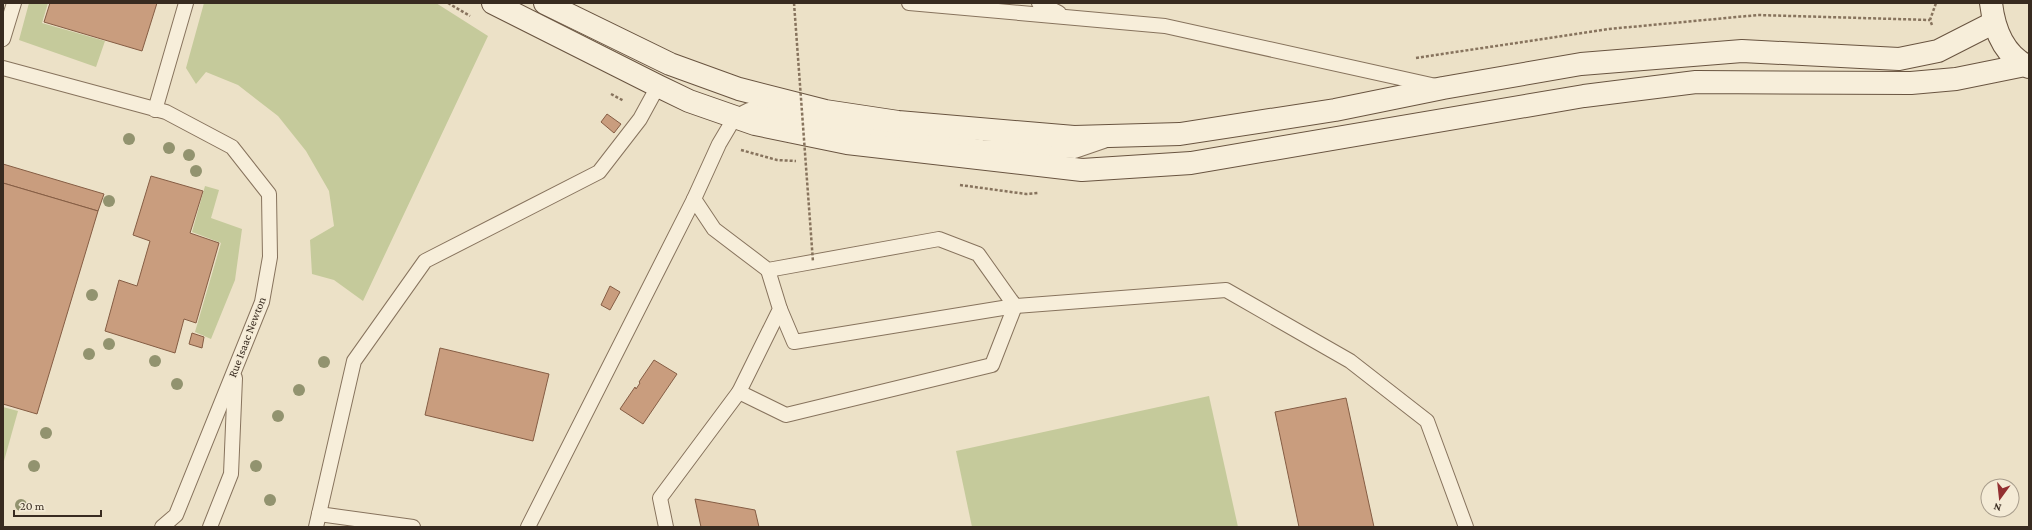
<svg xmlns="http://www.w3.org/2000/svg" width="2032" height="530" font-family="'Crimson Pro',serif">
<rect width="100%" height="100%" fill="#ece1c7"/>
<g fill="#c5ca9b">
<path d="M29 3H48L42 23 105 41 96 67 19 40Z"/>
<path d="M204 3H436L488 36 363 301 334 280 312 274 310 240 334 226 329 191 306 151 278 116 238 85 206 72 196 84 186 68Z"/>
<path d="M205 186 219 190 211 218 242 229 235 280 211 339 195 332 221 243 192 232Z"/>
<path d="M1209 396 1238 527H972L956 451Z"/>
<path d="M3 407 18 411 4 461H3Z"/>
</g>
<g fill="#c99d7e" stroke="#855d44">
<path d="M50 3H157L142 51 44 22Z"/>
<path d="M607 114 621 124 614 133 601 122Z"/>
<path d="M3 164 104 194 98 211 3 183Z"/>
<path d="M151 176 203 191 190 233 219 243 196 323 184 319 175 353 105 331 119 280 137 286 150 241 133 235Z"/>
<path d="M3 183 98 211 37 414 3 404Z"/>
<path d="M610 286 620 292 610 310 601 305Z"/>
<path d="M192 333 204 337 202 348 189 344Z"/>
<path d="M440 348 549 374 533 441 425 415Z"/>
<path d="M654 360 677 374 643 424 620 409 635 387 636 389 640 383 639 382Z"/>
<path d="M1346 398 1374 527H1299L1275 412Z"/>
<path d="M695 499 755 510 759 527H701Z"/>
</g>
<g fill="none" stroke-linecap="round" stroke-linejoin="round">
<g stroke="#87735d" stroke-width="16">
<g id="service">
<path d="M909 3 1165 26 1436 86"/>
<path d="M1039 3 1059 13"/>
<path d="M3 39 14 3"/>
<path d="M3 68 166 112 232 147 269 194 270 257 262 302 176 515 162 527"/>
<path d="M155 110 186 3"/>
<path d="M1104 141 1075 151 982 147 886 135 822 123 765 109 749 110 735 117 719 144 694 199 714 229 768 270 939 239 978 254 1015 306 1226 290 1350 361 1427 421 1466 527"/>
<path d="M768 270 780 309 739 392 786 415 992 365 1015 306"/>
<path d="M780 309 794 342 1015 306"/>
<path d="M319 514 413 527"/>
<path d="M210 527 231 474 235 378"/>
<path d="M316 527 354 361 425 261 599 172 640 119 658 86"/>
<path d="M528 527 694 199"/>
<path d="M666 527 660 498 739 392"/>
</g>
</g>
<g stroke="#695440" stroke-width="24">
<g id="secondary">
<path d="M493 3 658 86 689 101 755 124 847 143 1082 170 1191 163 1584 96 1696 82 1911 83 1956 79 2025 65"/>
<path d="M545 3 670 64 739 89 825 111 898 122 1074 137 1180 134 1335 110 1443 88 1581 64 1742 51 1899 59 1938 51 1993 23"/>
<path d="M1991 3C1994 29 2003 55 2029 67"/>
</g>
</g>
<g stroke="#87735d" stroke-width="2.5" stroke-dasharray="3 2" stroke-linecap="butt">
<path d="M448 3 470 16"/>
<path d="M1932 25 1930 20 1936 3"/>
<path d="M1416 58 1609 29 1758 15 1930 20"/>
<path d="M611 94 624 101"/>
<path d="M741 150 777 160 796 161"/>
<path d="M960 185 1026 194 1038 193"/>
</g>
<use href="#service" stroke="#f7eeda" stroke-width="14"/>
<use href="#secondary" stroke="#f7eeda" stroke-width="22"/>
<path stroke="#87735d" stroke-width="2.5" stroke-dasharray="3 2" stroke-linecap="butt" d="M794 3 813 262"/>
</g>
<g fill="#92936f">
<circle cx="129" cy="139" r="6"/>
<circle cx="169" cy="148" r="6"/>
<circle cx="189" cy="155" r="6"/>
<circle cx="196" cy="171" r="6"/>
<circle cx="109" cy="201" r="6"/>
<circle cx="92" cy="295" r="6"/>
<circle cx="109" cy="344" r="6"/>
<circle cx="89" cy="354" r="6"/>
<circle cx="155" cy="361" r="6"/>
<circle cx="324" cy="362" r="6"/>
<circle cx="177" cy="384" r="6"/>
<circle cx="299" cy="390" r="6"/>
<circle cx="278" cy="416" r="6"/>
<circle cx="46" cy="433" r="6"/>
<circle cx="34" cy="466" r="6"/>
<circle cx="256" cy="466" r="6"/>
<circle cx="270" cy="500" r="6"/>
<circle cx="21" cy="505" r="6"/>
</g>
<g text-anchor="middle" stroke-width="3" stroke-linejoin="round" paint-order="stroke">
<g font-size="12" fill="#382b20" stroke="#f4ebd6">
<text transform="translate(247 337) rotate(-69)" y="4">Rue Isaac Newton</text>
</g>
</g>
<rect width="2032" height="530" fill="none" stroke="#382b20" stroke-width="8"/>
<g transform="translate(2000 498) rotate(195)"><circle r="19" fill="#f4ebd6" stroke="#a99e8d"/>
<path d="M0-3L7 15L0 10L-7 15Z" fill="#933031"/>
<text y="-6" font-size="11" font-weight="bold" text-anchor="middle" fill="#382b20">N</text>
</g>
<path d="M14 510v6h87v-6" fill="none" stroke="#382b20" stroke-width="2"/>
<text x="20" y="510" font-size="12" fill="#382b20" stroke="#f4ebd6" stroke-width="3" paint-order="stroke">20 m</text>
</svg>
